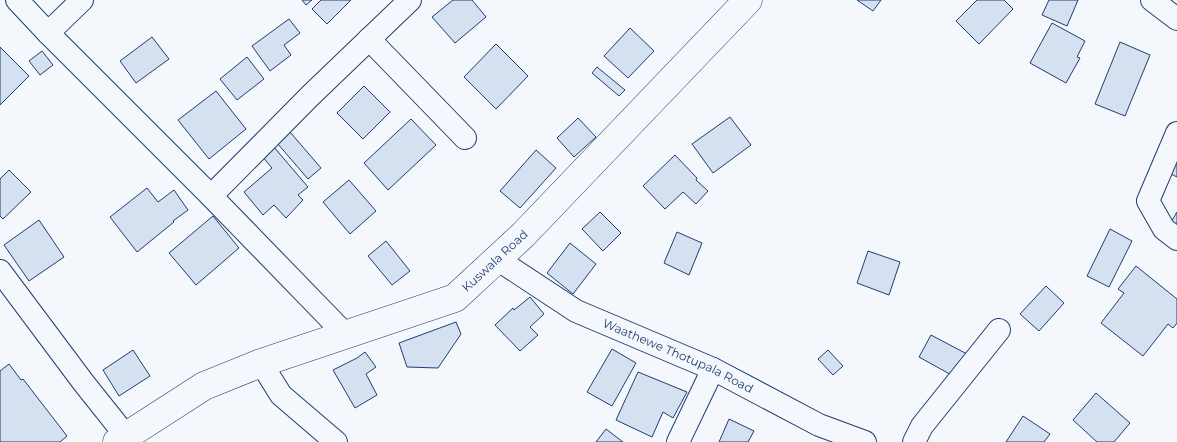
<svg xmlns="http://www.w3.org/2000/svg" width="1177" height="442" font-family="Montserrat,sans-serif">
<rect width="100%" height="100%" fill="#f4f7fb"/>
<g fill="#d5e0f0" stroke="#1d3f73">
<path d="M302 0H312L306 5Z"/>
<path d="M321 0H351L327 24 312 9Z"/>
<path d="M453 0H472L486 17 455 43 432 17Z"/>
<path d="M857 0H881L873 11Z"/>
<path d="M977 0H1004L1013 9 979 44 956 21Z"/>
<path d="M1049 0H1078L1067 26 1042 15Z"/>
<path d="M289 19 300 33 284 45 291 55 270 71 252 46Z"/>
<path d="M1052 23 1085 41 1077 57 1080 58 1066 83 1030 63Z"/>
<path d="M630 28 654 51 628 78 604 56Z"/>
<path d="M152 37 169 59 136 83 120 61Z"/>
<path d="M1120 42 1150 55 1125 116 1095 104Z"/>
<path d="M496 44 528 76 496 109 464 77Z"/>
<path d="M0 47 29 76 0 105Z"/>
<path d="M42 51 53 65 40 75 29 61Z"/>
<path d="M247 57 264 79 237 100 220 79Z"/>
<path d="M597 67 625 90 619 96 592 73Z"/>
<path d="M364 86 390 112 363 139 337 113Z"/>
<path d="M216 91 246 129 209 159 178 120Z"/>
<path d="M730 117 751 145 713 173 692 144Z"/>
<path d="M578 118 596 137 574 157 557 138Z"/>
<path d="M411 119 436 145 388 190 364 163Z"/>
<path d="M290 132 321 168 308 179 277 143Z"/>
<path d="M273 146 308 187 298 195 303 200 286 218 274 205 263 215 244 192 272 168 261 155Z"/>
<path d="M536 150 556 168 520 208 500 191Z"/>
<path d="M1177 154V177L1169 173Z"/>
<path d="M675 155 697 178 696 180 708 191 696 204 683 192 665 209 643 186Z"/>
<path d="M9 170 31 192 3 219 0 216V179Z"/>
<path d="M349 180 376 211 350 234 323 202Z"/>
<path d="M147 188 158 202 174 190 188 210 173 221 174 222 137 252 110 217Z"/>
<path d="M600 212 621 233 603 251 582 229Z"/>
<path d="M1177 212V229L1170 224Z"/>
<path d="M213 216 239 248 196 285 169 253Z"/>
<path d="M39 220 64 257 29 281 4 245Z"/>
<path d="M1110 229 1132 241 1109 287 1087 276Z"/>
<path d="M677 232 702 243 689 275 664 263Z"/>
<path d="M386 241 410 271 392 285 368 256Z"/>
<path d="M570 243 596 264 573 294 547 273Z"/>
<path d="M868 251 900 262 889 295 857 283Z"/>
<path d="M1136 266 1177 299V323L1173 328 1168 324 1143 356 1101 323 1124 293 1118 289Z"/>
<path d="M1046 286 1064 303 1039 331 1020 314Z"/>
<path d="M530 297 544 314 530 327 538 335 520 351 495 325 513 308 514 310Z"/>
<path d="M456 322 461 334 438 368 407 367 399 343Z"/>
<path d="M931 335 967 354 955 377 919 357Z"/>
<path d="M612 349 636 363 612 406 587 392Z"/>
<path d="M133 350 150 376 119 396 103 370Z"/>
<path d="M828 350 843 366 833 375 818 359Z"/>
<path d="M365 352 376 367 366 374 377 395 355 408 333 370 357 358Z"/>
<path d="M9 364 21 380 23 379 67 436 60 442H0V371Z"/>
<path d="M638 372 687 392 673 418 663 412 652 437 616 420Z"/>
<path d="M1096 393 1130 423 1114 442H1097L1073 420Z"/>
<path d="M1023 416 1050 434 1044 442H1006Z"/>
<path d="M729 419 754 431 748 442H719Z"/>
<path d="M606 429 623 442H596Z"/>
</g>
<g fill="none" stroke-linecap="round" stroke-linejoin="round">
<g stroke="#1d3f73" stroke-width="24">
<g id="minor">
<path d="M17 0 48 33 211 196 346 335"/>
<path d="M1152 0 1177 19"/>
<path d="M48 33 82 0"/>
<path d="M369 39 465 138"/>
<path d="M1177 133 1148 201 1164 229 1177 239"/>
<path d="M211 196 311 95 410 0"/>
<path id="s1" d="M497 259 576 311 713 369 819 425 865 442"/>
<path d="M0 271 83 382 126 436"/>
<path d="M261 363 281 395 336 442"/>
<path d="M678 442 713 369"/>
<path d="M914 442 922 426 999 330"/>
</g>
</g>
<g stroke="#1d3f73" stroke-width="29">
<g id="tertiary">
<path id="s2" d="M117 442 204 386 261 363 455 298 523 235 748 0"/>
</g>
</g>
<use href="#minor" stroke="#f4f7fb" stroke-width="22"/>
<use href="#tertiary" stroke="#f4f7fb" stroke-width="28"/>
</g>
<g text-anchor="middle" stroke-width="4" stroke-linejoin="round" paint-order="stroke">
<g font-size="12" fill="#1d3f73" stroke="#f4f7fb">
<text dy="4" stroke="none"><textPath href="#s2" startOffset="424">Kuswala Road</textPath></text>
<text dy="4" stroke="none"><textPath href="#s1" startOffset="206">Waathewe Thotupala Road</textPath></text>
</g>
</g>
</svg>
